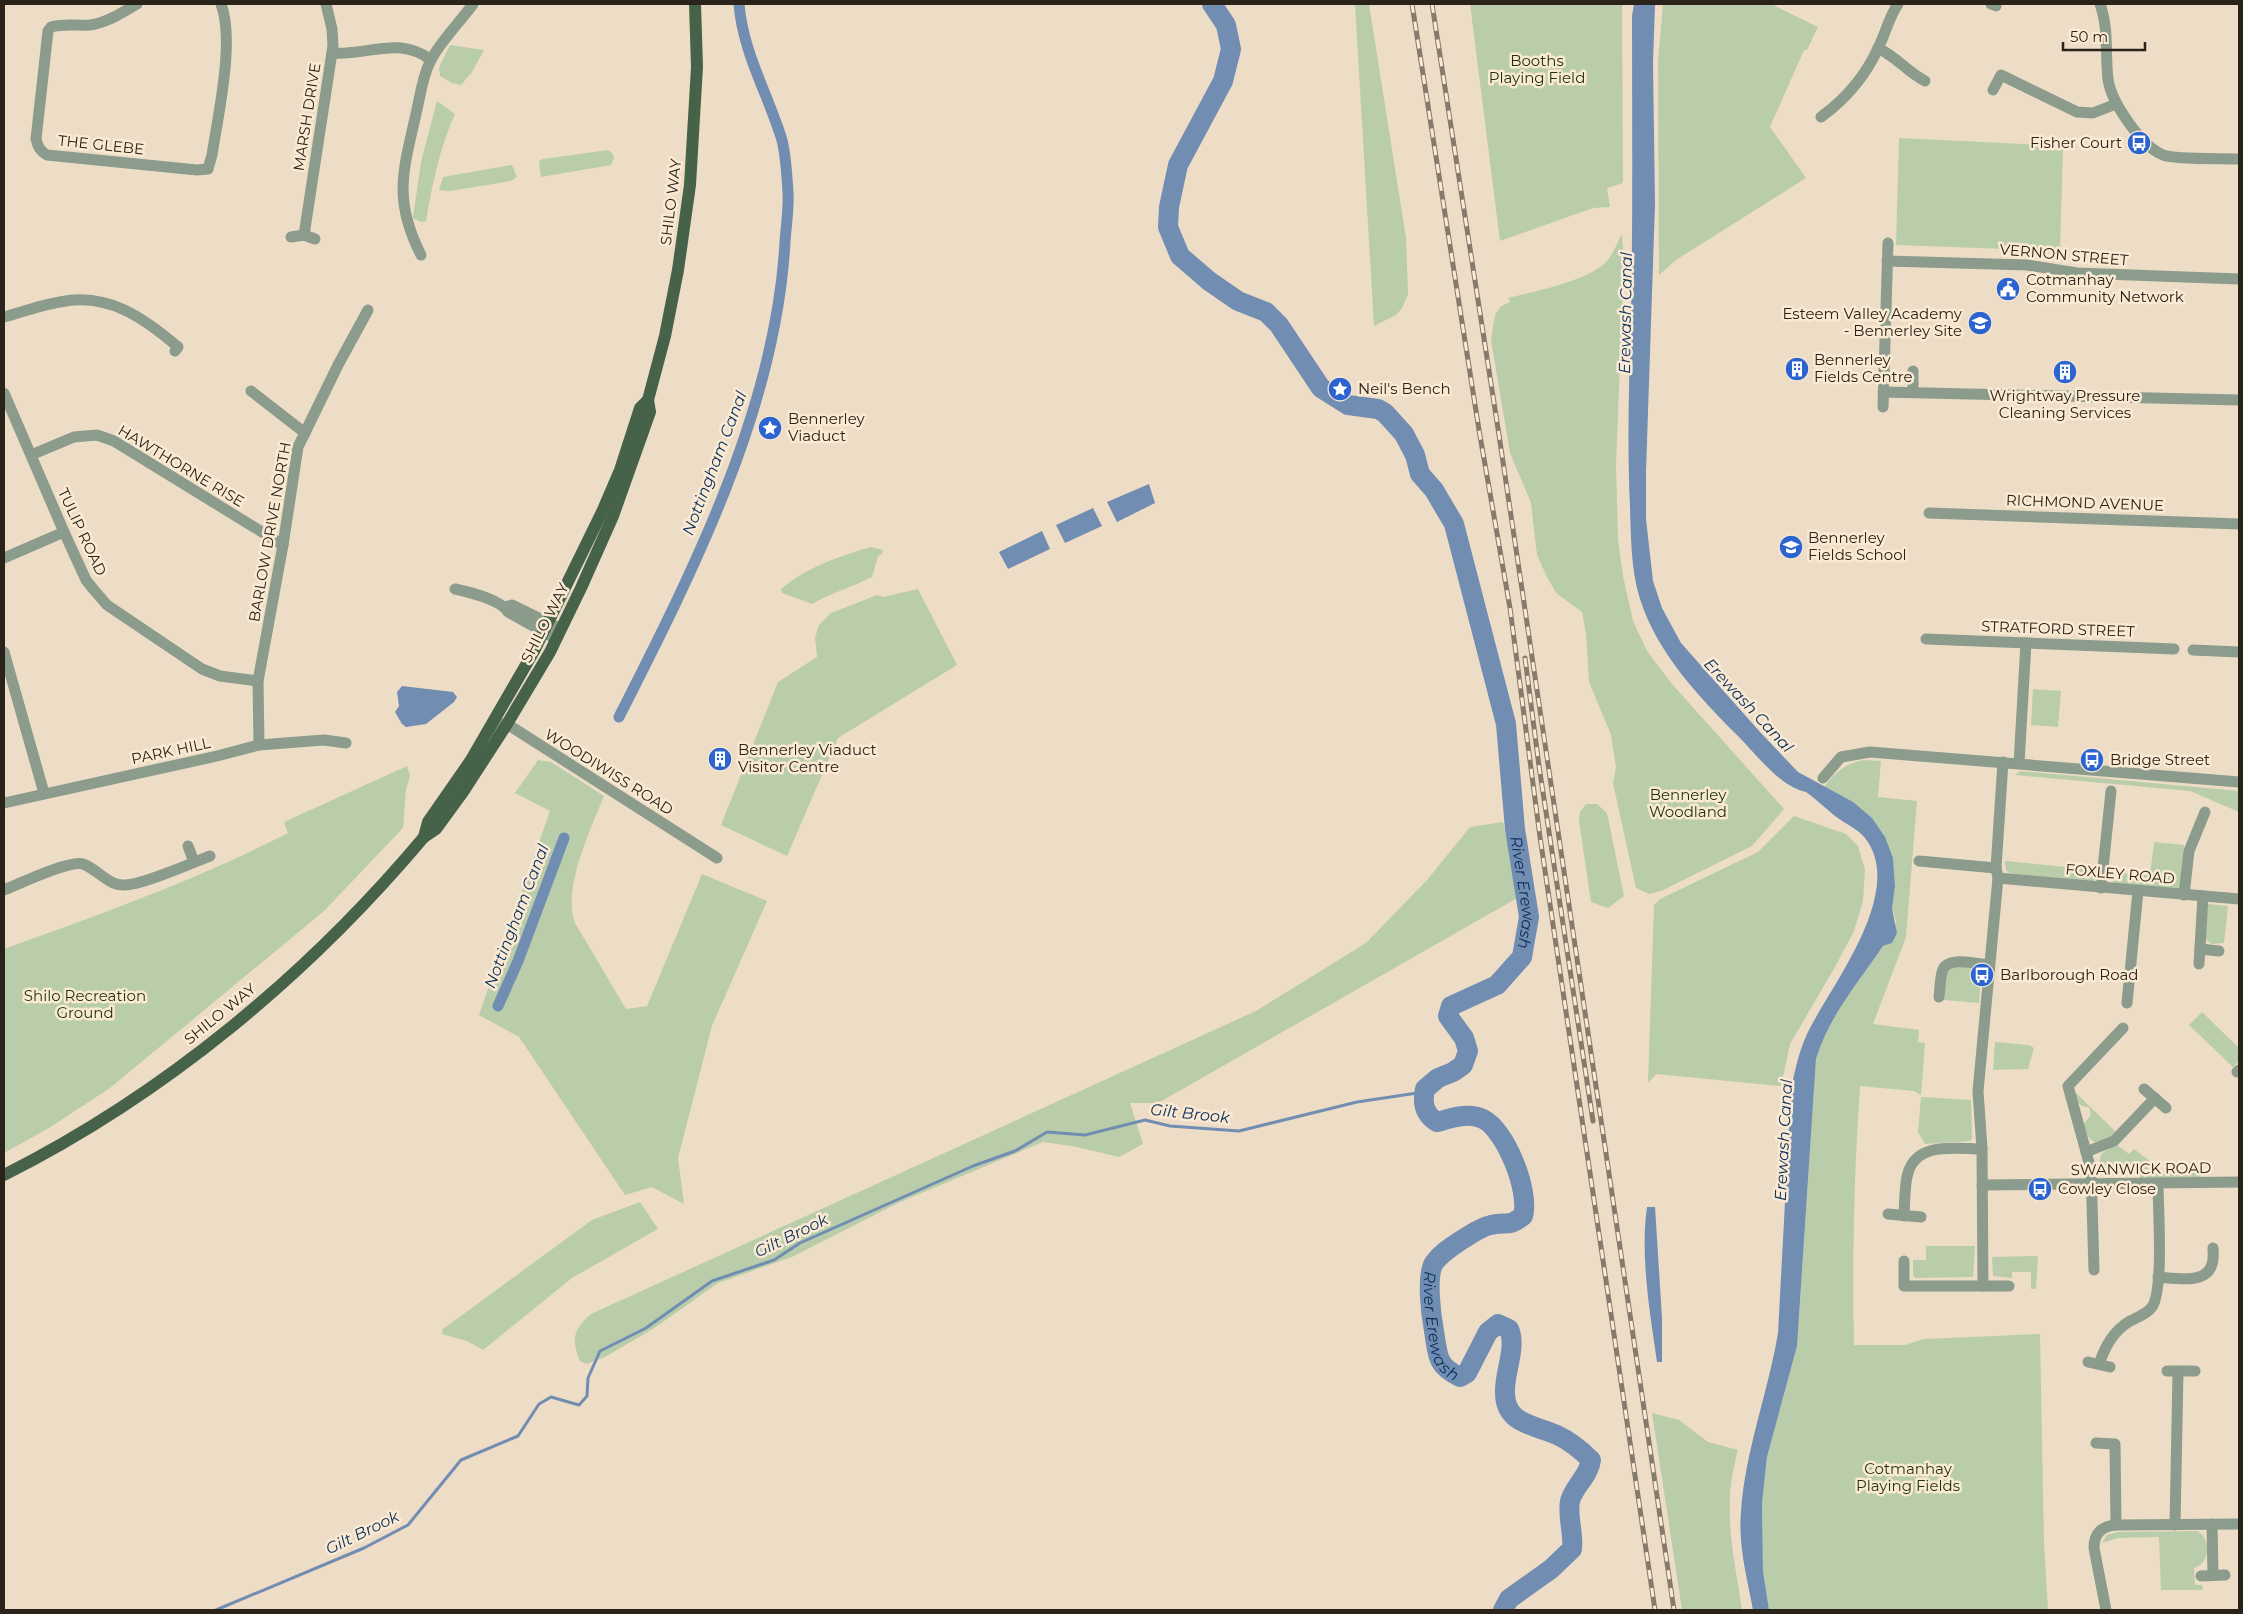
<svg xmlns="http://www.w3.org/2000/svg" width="2243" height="1614" font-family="Montserrat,sans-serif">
<rect width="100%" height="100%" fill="#eeddc6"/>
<g fill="#b9cdaa">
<path d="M1355 4H1369L1406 238 1408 295 1402 308 1396 315 1374 326Z"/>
<path d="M1470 4H1622L1623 183 1607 188 1610 207 1593 208 1500 241Z"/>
<path d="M1663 4H1775V6L1818 27 1807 50H1804L1770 127 1806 178 1676 260 1659 275 1658 61Z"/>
<path d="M450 45 484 50 472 72 461 85 452 83 440 76 439 68Z"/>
<path d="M437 101 455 114C440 147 432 185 426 221L421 222 413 218 421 162Z"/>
<path d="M1899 138 2063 146 2060 251 1896 245Z"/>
<path d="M608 150 612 153 614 158 611 165 541 177 539 161 543 159Z"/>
<path d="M512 165 517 177 511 181 450 191 439 190 443 177Z"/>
<path d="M1622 234 1624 263 1616 464 1618 539 1623 576 1633 621 1647 651 1672 684 1784 809 1752 846 1661 891 1649 894 1636 888 1613 783 1616 767 1611 735 1589 682 1586 634 1582 612 1556 593 1547 577 1537 555 1531 503 1510 453 1491 340 1495 315 1501 306 1510 302 1508 298C1534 292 1585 281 1604 264 1612 257 1617 243 1622 234Z"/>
<path d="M871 547 883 550 882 554 878 556 872 577C852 587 831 593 812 604L782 593 781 589C806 568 839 556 871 547Z"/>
<path d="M918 589 957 665 838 738 787 856 721 825 778 682 817 657 815 638 819 625 831 613 877 595 883 597Z"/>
<path d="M2033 689 2061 691 2058 727 2031 725Z"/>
<path d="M538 760 551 762 604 796C591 828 562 889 575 923L626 1009 647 1006 702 874 767 901 712 1026 678 1158 684 1204 652 1187 625 1195 519 1037 479 1015 550 811 515 793Z"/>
<path d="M1864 760 1881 761 1878 797 1917 801 1906 937 1873 1024 1919 1030 1918 1042 1925 1043 1921 1095 1914 1091 1860 1086C1854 1172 1852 1258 1854 1345H1905L1924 1339 2040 1334 2044 1545 2048 1610H1769L1763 1571 1762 1503 1767 1457 1797 1346 1816 1059C1829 1016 1858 983 1883 946L1892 943 1896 921 1892 909 1895 886 1893 858 1834 793 1824 787C1835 773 1845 763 1864 760Z"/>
<path d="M407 766 410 776 406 790 403 828 324 911 110 1088 49 1128 4 1153V949C100 914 197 880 288 833L284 822Z"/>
<path d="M2020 771 2239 791V812L2190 791 2015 775Z"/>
<path d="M1586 804H1597L1607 813 1624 896 1608 908 1591 902 1579 821 1580 812Z"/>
<path d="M1794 816 1846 834 1858 846 1865 870 1863 901 1854 931 1835 967 1790 1044 1781 1086 1656 1074 1648 1083 1654 905 1660 899 1758 852Z"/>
<path d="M1503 822 1519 897 1158 1103H1130L1143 1144 1119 1157 1077 1147 1043 1142 898 1203 792 1257 718 1283 653 1329 605 1357 586 1364 580 1361C571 1339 573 1330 591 1314L1256 1011 1366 943 1427 880 1470 827Z"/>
<path d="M2154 842 2184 845 2180 888 2177 889 2115 883 2108 879 2107 874 2110 872 2150 875Z"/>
<path d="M2005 861 2097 870 2094 881 2091 882 2010 873 2006 870Z"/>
<path d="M2208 904 2228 906 2224 943 2211 944 2205 938Z"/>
<path d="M1954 966 1981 969 1979 1003 1944 1000 1946 973Z"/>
<path d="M2202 1012 2239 1048V1061L2233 1067 2189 1025Z"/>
<path d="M1995 1042 2029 1045 2034 1048 2028 1069 1993 1070Z"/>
<path d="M2071 1088 2117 1133C2100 1148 2088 1146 2084 1124L2091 1115 2089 1107C2077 1107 2075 1098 2071 1088Z"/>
<path d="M1921 1097 1971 1100 1972 1139 1969 1141 1925 1144 1918 1132Z"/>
<path d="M2116 1144 2129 1154 2134 1149 2160 1169H2098L2101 1154Z"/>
<path d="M2201 1172V1177L2140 1179V1173Z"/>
<path d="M640 1202 658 1229 572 1278 483 1350 467 1341 442 1334 443 1329 592 1220Z"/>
<path d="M1926 1246H1975L1973 1277 1915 1278 1913 1275V1260H1926Z"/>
<path d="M2038 1256 2036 1289H2031V1272H2012V1278L1993 1276 1992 1257Z"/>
<path d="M1652 1413 1679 1420 1708 1442 1738 1450C1734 1466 1730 1482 1730 1499 1728 1536 1737 1574 1742 1610H1682Z"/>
<path d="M2197 1531C2212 1538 2210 1564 2194 1568L2195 1585H2202L2203 1590H2161L2159 1537 2118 1538 2102 1543 2107 1535 2117 1532Z"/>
</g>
<g fill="#728db2">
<path d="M1634 4H1655L1653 63 1655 204 1646 472V519L1653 581 1662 608 1681 643 1760 732 1798 772 1853 802 1872 818 1885 837 1893 858 1895 886 1892 909 1897 933 1892 943 1883 946C1858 983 1829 1016 1816 1059L1797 1346 1767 1457 1762 1503 1763 1571 1769 1610H1753C1747 1578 1738 1545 1741 1512 1745 1451 1768 1393 1778 1333L1791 1090C1795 1069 1800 1047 1810 1028 1834 982 1906 890 1865 838 1858 829 1844 823 1835 816 1825 808 1816 799 1806 792 1778 785 1757 755 1738 736 1699 697 1657 653 1640 599 1631 570 1631 538 1630 507 1627 443 1629 380 1631 316 1633 216 1632 116 1632 16Z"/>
<path d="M1149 484 1155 503 1117 522 1107 502Z"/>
<path d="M1093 508 1102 526 1065 543 1056 525Z"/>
<path d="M1042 531 1050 549 1008 569 999 552Z"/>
<path d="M402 686 453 692 457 697 454 702 426 724 406 727 402 724 395 712 399 706 397 692Z"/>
<path d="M1647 1207H1655L1662 1318V1362H1657C1650 1313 1640 1256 1647 1207Z"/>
</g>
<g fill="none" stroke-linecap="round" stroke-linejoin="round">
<path stroke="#728db2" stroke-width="3" d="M216 1610 364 1548 408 1525 461 1460 518 1436 539 1404 551 1397 579 1405 587 1396 588 1378 600 1351 646 1328 712 1281 774 1260 800 1243 973 1166 1015 1151 1047 1132 1085 1135 1145 1120 1170 1126 1239 1131 1357 1102 1424 1092"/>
<g stroke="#728db2" stroke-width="11">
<path d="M619 717C693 571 776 408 785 242 786 226 789 209 788 193 787 176 786 156 782 140 768 94 743 53 739 4"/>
<path d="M498 1006 518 961 564 838"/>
</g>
<path stroke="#728db2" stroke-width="20" id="s1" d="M1212 4 1226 25 1231 49 1223 81 1178 165 1169 207 1168 227 1180 256 1209 281 1238 301 1266 312 1279 325 1321 388 1348 405 1378 409 1385 413 1404 434 1415 455 1420 474 1434 490 1454 524 1506 724 1515 829 1529 917 1522 957 1497 985 1451 1006 1448 1016 1464 1038 1468 1051 1463 1065 1453 1072 1438 1078 1425 1089C1422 1103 1424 1114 1437 1122 1452 1118 1468 1112 1483 1119 1506 1130 1530 1192 1523 1216 1507 1228 1507 1221 1491 1225 1480 1227 1470 1235 1460 1241 1451 1247 1441 1253 1434 1263 1426 1276 1431 1315 1434 1331 1438 1355 1436 1366 1460 1377L1467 1373 1488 1332 1498 1324 1509 1329C1517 1348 1504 1372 1505 1393 1505 1424 1535 1425 1557 1435 1570 1441 1581 1450 1591 1460 1589 1476 1574 1486 1570 1501 1567 1517 1574 1533 1572 1549L1551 1569 1509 1599 1503 1610"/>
<g stroke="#8b9b8c" stroke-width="11">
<path d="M137 4C123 12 107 23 90 25 77 26 64 23 51 27L48 31 36 139C38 147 40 151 47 155L197 170 208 169 212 155C218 115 235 41 221 4"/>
<path d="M1991 4 1996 6"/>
<path d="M2100 4C2109 29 2105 54 2108 79 2111 102 2141 146 2163 155 2177 160 2222 158 2239 159"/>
<path d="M1878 48C1898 58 1906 71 1925 81"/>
<path d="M332 53C368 56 398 35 431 60"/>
<path d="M1993 90 2001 75 2077 112 2093 113 2116 104"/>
<path d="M1821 117C1847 98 1866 76 1879 46 1886 32 1889 17 1898 4"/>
<path d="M304 235 333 46 332 29 326 4"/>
<path d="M291 237 304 235 315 239"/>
<path d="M421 255C393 200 403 171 416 114 420 97 422 78 430 62 438 44 461 21 473 4"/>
<path d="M1887 261 2027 265 2077 273 2239 279"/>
<path d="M4 317C22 312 41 305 60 302 108 292 144 318 178 347L175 351"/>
<path d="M251 391 305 433"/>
<path d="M1883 392 2239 400"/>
<path d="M1913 392V371"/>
<path d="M4 393 64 532 86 580 94 590 107 605 202 669 220 676 258 681"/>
<path d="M1883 407 1888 243"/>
<path d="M31 455 74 437 97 435 114 441 283 545"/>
<path d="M1929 513 2239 524"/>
<path d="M4 558 64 532"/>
<path d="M455 589C469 592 501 600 508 612L556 639"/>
<path d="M505 607 512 605 561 629"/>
<path d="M1926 639 2174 649"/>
<path d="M2193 650 2239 652"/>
<path d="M4 652 44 793"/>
<path d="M487 734 500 724H507L717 858"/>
<path d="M259 745 258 681 283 545 298 447 338 365 368 310"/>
<path d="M2019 763 2026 643"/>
<path d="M1823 778 1841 757 1870 752 2239 782"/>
<path d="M4 803 217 756 259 745 324 740 346 743"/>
<path d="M188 846 194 862"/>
<path d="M1919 861 1996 868"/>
<path d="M1998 878 2239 899"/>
<path d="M2101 888 2111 791"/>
<path d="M4 890C19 884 69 860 83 864 97 869 108 885 123 885 140 886 192 863 210 856"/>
<path d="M2184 895 2189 851 2205 812"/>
<path d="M2200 949 2219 951"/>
<path d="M2199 964 2203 896"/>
<path d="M1939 997C1940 989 1940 980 1942 972 1946 955 1976 964 1989 965"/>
<path d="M2127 1003 2138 891"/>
<path d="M2237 1072 2239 1070"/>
<path d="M2144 1089 2166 1108"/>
<path d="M2086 1152 2114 1141 2155 1098"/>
<path d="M1982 1185 2239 1182"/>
<path d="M1888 1214 1921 1217"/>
<path d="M1904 1216C1905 1202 1904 1186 1908 1173 1917 1141 1957 1149 1982 1149"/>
<path d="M1904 1261V1286H2009"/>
<path d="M2094 1270 2091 1170 2068 1086 2123 1028"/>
<path d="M2158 1277C2174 1278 2207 1285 2212 1264 2214 1259 2213 1252 2213 1248"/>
<path d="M1983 1286 1982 1149 1978 1091 1998 878 1996 868 2003 762"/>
<path d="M2088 1362 2110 1367"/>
<path d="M2099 1364C2105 1347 2113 1331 2130 1321 2138 1317 2147 1314 2152 1307 2164 1290 2158 1207 2158 1183"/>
<path d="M2167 1371H2195"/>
<path d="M2096 1443 2115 1444 2116 1525"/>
<path d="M2212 1524 2213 1575"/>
<path d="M2175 1525 2178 1371"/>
<path d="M2201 1576 2225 1575"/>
<path d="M2106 1610 2094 1548C2094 1533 2102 1526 2116 1525L2239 1524"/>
</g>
<g stroke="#466349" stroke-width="12">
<path d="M424 837 428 822 471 760 534 651 602 512 620 470 640 408 648 400"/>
<path d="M4 1175C165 1094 308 975 424 837L436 829 463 792 507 724 550 652 581 588 613 516 650 412 648 400 665 336 678 270 690 185 697 67 695 4"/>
</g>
<g stroke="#857a6b" stroke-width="5">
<g id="rail">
<path d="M1412 4 1479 430 1510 608 1540 837 1655 1610"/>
<path d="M1432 4 1499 435 1674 1610"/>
<path d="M1525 658 1539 766 1593 1121"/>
</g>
</g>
<use href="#rail" stroke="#fbead3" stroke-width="3" stroke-dasharray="9" stroke-linecap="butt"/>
</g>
<defs>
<g id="bus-disc" transform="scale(1.25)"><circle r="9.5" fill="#2b64d1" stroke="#fbead3"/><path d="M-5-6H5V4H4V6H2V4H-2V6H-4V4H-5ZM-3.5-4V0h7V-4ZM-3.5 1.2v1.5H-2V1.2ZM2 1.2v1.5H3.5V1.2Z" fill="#fff"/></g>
<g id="civic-disc" transform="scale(1.25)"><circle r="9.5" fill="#2b64d1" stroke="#fbead3"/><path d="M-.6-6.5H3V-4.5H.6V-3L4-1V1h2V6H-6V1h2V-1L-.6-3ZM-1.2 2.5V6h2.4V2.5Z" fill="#fff"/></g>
<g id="school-disc" transform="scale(1.25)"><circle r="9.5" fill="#2b64d1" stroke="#fbead3"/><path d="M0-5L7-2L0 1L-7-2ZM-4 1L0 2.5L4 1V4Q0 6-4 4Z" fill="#fff"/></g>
<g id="building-disc" transform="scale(1.25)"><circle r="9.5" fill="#2b64d1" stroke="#fbead3"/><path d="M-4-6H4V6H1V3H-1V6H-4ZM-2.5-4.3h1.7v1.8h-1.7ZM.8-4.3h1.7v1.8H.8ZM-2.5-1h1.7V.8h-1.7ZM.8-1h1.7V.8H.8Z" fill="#fff"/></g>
<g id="sight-disc" transform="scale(1.25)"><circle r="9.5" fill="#2b64d1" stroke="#fbead3"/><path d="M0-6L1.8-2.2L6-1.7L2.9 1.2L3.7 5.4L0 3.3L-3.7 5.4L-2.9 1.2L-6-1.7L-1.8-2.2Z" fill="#fff"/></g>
</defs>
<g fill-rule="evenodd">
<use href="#bus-disc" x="2139" y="143"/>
<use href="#civic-disc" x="2008" y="289"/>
<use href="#school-disc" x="1980" y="323"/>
<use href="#building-disc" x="1797" y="369"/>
<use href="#building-disc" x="2065" y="372"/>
<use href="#sight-disc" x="1340" y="389"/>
<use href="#sight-disc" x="770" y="428"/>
<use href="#school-disc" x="1791" y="547"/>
<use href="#building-disc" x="720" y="759"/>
<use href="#bus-disc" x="2092" y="760"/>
<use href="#bus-disc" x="1982" y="975"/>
<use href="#bus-disc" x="2040" y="1189"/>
</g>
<g text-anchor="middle" stroke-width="5" stroke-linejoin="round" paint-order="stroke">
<g font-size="15" fill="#1d3406" stroke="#fbead3">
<text x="1537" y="66">Booths<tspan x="1537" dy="17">Playing Field</tspan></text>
<text x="1688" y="800">Bennerley<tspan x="1688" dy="17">Woodland</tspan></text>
<text x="85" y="1001">Shilo Recreation<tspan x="85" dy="17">Ground</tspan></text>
<text x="1908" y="1474">Cotmanhay<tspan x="1908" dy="17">Playing Fields</tspan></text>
</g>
<g font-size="15" fill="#29231a" stroke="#fbead3">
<text transform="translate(307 117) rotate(-81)" y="5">MARSH DRIVE</text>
<text transform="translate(101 145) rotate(6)" y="5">THE GLEBE</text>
<text transform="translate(671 202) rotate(-83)" y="5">SHILO WAY</text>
<text transform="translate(2064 255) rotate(5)" y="5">VERNON STREET</text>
<text transform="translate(181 466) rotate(31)" y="5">HAWTHORNE RISE</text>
<text transform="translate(2085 503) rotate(2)" y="5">RICHMOND AVENUE</text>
<text transform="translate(82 532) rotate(65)" y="5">TULIP ROAD</text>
<text transform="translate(270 532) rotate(-80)" y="5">BARLOW DRIVE NORTH</text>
<text transform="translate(545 623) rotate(-63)" y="5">SHILO WAY</text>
<text transform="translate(2058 629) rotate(2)" y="5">STRATFORD STREET</text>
<text transform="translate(171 751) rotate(-12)" y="5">PARK HILL</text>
<text transform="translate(609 772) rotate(32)" y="5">WOODIWISS ROAD</text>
<text transform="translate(2120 874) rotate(5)" y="5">FOXLEY ROAD</text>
<text transform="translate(220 1014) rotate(-39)" y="5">SHILO WAY</text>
<text transform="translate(2141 1169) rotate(-1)" y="5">SWANWICK ROAD</text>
</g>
<g font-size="15" fill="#29231a" stroke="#fbead3" text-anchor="start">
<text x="2122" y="148" text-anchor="end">Fisher Court</text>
<text x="2026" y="285">Cotmanhay<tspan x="2026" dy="17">Community Network</tspan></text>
<text x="1962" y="319" text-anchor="end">Esteem Valley Academy<tspan x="1962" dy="17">- Bennerley Site</tspan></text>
<text x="1814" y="365">Bennerley<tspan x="1814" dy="17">Fields Centre</tspan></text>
<text x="1358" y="394">Neil's Bench</text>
<text x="2065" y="401" text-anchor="middle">Wrightway Pressure<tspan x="2065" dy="17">Cleaning Services</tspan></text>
<text x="788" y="424">Bennerley<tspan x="788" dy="17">Viaduct</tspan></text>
<text x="1808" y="543">Bennerley<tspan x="1808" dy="17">Fields School</tspan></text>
<text x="738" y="755">Bennerley Viaduct<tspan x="738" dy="17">Visitor Centre</tspan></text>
<text x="2110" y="765">Bridge Street</text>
<text x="2000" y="980">Barlborough Road</text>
<text x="2058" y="1194">Cowley Close</text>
</g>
<g font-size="16" font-style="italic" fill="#082e5c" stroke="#fbead3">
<text transform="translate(1625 313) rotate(-89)" y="6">Erewash Canal</text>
<text transform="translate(714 463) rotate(-69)" y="6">Nottingham Canal</text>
<text transform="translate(1749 705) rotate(47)" y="6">Erewash Canal</text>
<text dy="6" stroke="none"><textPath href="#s1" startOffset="1049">River Erewash</textPath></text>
<text transform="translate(516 916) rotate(-69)" y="6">Nottingham Canal</text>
<text transform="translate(1190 1113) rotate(6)" y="6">Gilt Brook</text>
<text transform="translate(1783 1140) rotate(-87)" y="6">Erewash Canal</text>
<text transform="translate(791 1235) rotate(-26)" y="6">Gilt Brook</text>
<text dy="6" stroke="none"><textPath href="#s1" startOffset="1678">River Erewash</textPath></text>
<text transform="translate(362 1532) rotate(-26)" y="6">Gilt Brook</text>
</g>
</g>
<rect width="2243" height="1614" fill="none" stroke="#29231a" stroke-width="10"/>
<path d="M2063 42v8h82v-8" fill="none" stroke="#29231a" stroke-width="2.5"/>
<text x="2070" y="42" font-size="15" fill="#29231a" stroke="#fbead3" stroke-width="4" paint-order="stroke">50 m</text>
</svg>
